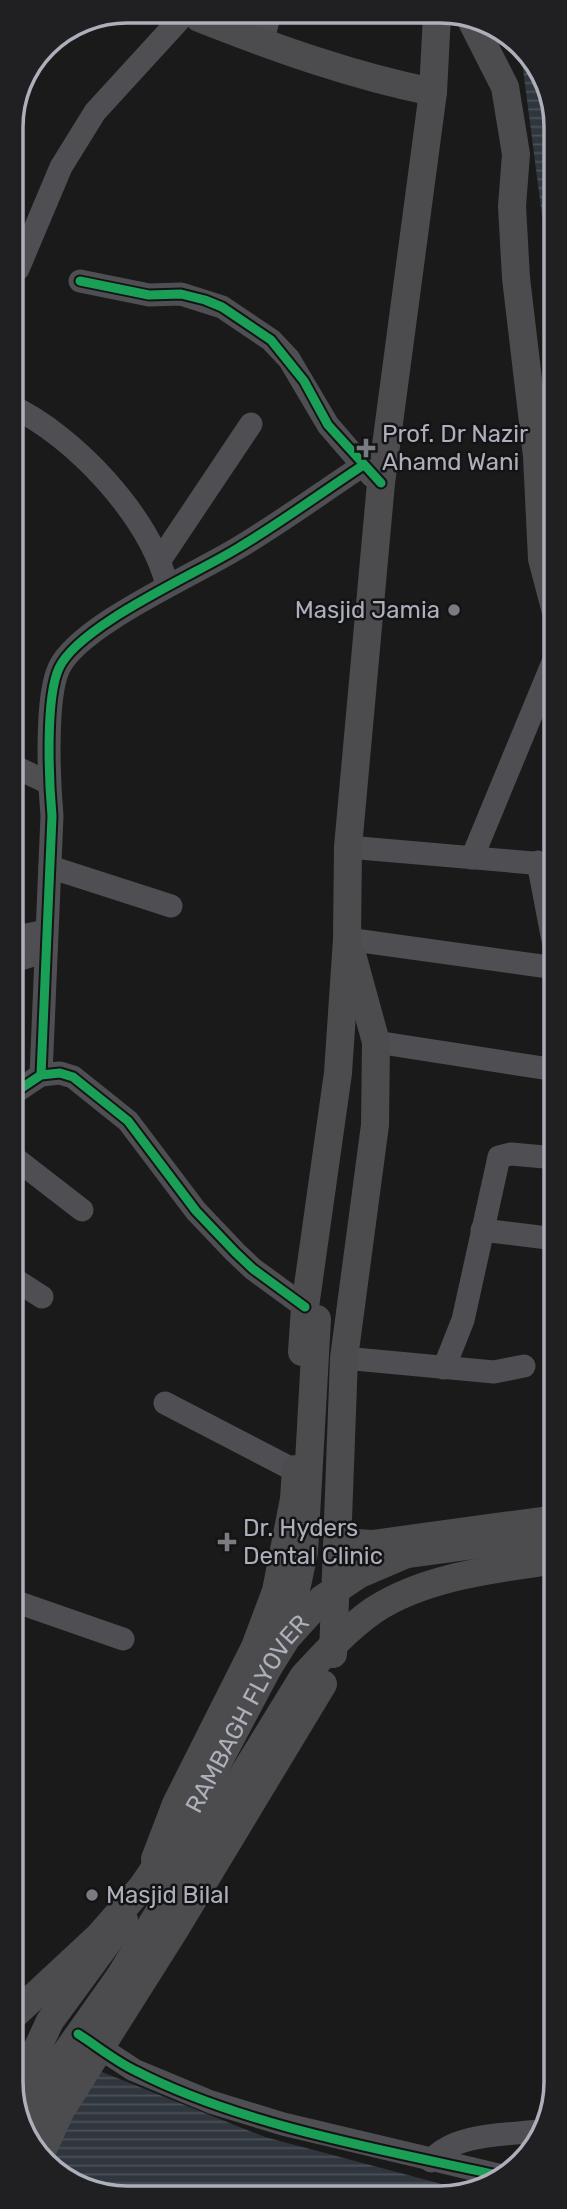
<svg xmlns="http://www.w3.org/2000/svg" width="567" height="2209" font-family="Rubik,sans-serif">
<defs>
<pattern id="water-rules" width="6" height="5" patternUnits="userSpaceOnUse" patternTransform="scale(1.75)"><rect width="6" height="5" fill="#30363d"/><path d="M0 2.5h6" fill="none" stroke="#4b5157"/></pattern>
</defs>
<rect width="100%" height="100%" fill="#1a1a1a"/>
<g fill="url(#water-rules)">
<path d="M520 46 527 50 555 111 556 323Z"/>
<path d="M12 2036 265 2137 468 2191 456 2197 104 2196 40 2159 12 2098Z"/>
</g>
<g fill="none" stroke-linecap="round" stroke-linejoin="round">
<g stroke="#4f4f53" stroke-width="23">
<path d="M262 43 269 17"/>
<path d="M18 269 61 167 95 112 181 18"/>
<path d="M80 281 149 295 181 294 222 307 271 340 289 359 328 425 372 476"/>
<path d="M11 406C75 436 149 516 167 585"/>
<path d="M160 560 251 424"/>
<path d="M11 765 49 783"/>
<path d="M348 847 556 865"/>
<path d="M472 858 556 655"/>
<path d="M538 862 556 956"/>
<path d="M50 867 171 906"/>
<path d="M11 938 46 931"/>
<path d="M347 939 556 968"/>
<path d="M11 962 46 951"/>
<path d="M376 1042 556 1070"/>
<path d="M41 1075 52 816C49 782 45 698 59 668 79 625 196 574 238 548 280 523 321 493 362 466"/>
<path d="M11 1095 41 1075 60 1073 73 1077 128 1121 196 1211 235 1252 253 1269 305 1307"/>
<path d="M11 1155 82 1210"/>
<path d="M482 1230 556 1239"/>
<path d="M11 1277 42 1297"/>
<path d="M344 1358 494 1372 524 1366"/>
<path d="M444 1368 463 1320 499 1157 511 1154 556 1158"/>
<path d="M165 1403 296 1471"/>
<path d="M11 1600 123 1639"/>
<path d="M85 2038 134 2070 211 2102 283 2124 498 2175"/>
<path d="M431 2161C453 2133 506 2135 539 2131"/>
</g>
<g stroke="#4c4c4f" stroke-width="28">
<path d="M468 14 505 87 516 154 512 206 516 278 537 456 542 559 556 612"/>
<path d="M199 18C275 48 353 76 433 92"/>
<path d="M302 1352 305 1307 338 1073 347 939 348 847 381 483 433 92 437 15"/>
<path d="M339 1542 372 1544 556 1519"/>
<path d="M333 1654 344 1358 375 1125 376 1042 353 958"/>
<path d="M155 1859 176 1804 255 1647 276 1591 294 1499 296 1469"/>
<path d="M13 2101 50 2021 124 1920"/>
<path d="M28 2134 65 2054 120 1976 303 1677C325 1653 347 1629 374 1610 426 1576 496 1569 556 1560"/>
</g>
<g stroke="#4c4c4f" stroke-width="28">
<path d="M286 1637 304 1552 317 1319"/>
<path id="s1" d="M12 2017 99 1936 142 1887 188 1819 268 1668 286 1639 322 1599 358 1575 407 1554 556 1534"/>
<path d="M39 2158 61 2110 174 1931 323 1684"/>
</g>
<g stroke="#141416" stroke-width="13">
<g id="cycleway">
<path d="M80 281 149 295 181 294 205 300 222 307 271 340 304 381 328 425 381 483"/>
<path d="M41 1075 52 816C49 782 45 698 59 668 79 625 196 574 238 548 280 523 321 493 362 466"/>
<path d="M11 1095 41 1075 60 1073 73 1077 128 1121 196 1211 235 1252 253 1269 305 1307"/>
<path d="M78 2034C97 2046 115 2061 136 2071 241 2125 382 2150 498 2175"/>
</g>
</g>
<use href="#cycleway" stroke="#1a9f57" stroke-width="9"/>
</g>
<g fill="#7a7c82" stroke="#141416" stroke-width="2.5">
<path d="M362.5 437.5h7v7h7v7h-7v7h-7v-7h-7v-7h7z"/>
<circle cx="454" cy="610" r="7"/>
<path d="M223.5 1531.5h7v7h7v7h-7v7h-7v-7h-7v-7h7z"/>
<circle cx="92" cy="1895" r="7"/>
</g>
<g text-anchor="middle" stroke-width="5" stroke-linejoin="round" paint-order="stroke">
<g font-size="24" fill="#adb0ba" stroke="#141416" text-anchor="start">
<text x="382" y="442">Prof. Dr Nazir<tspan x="382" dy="28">Ahamd Wani</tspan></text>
<text x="440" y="618" text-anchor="end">Masjid Jamia</text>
<text x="243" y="1536">Dr. Hyders<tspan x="243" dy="28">Dental Clinic</tspan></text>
<text x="106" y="1903">Masjid Bilal</text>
</g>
<g font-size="24" fill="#adb0ba" stroke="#141416">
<text dy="8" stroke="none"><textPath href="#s1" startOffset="387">RAMBAGH FLYOVER</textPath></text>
</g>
</g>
<path d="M0 0H567V2209H0ZM127 23H440A104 104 0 0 1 544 127V2082A104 104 0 0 1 440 2186H127A104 104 0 0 1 23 2082V127A104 104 0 0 1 127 23Z" fill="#202023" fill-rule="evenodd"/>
<path fill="none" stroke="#adb0ba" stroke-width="3.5" d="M127 23H440A104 104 0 0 1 544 127V2082A104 104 0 0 1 440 2186H127A104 104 0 0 1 23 2082V127A104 104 0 0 1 127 23Z"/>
</svg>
